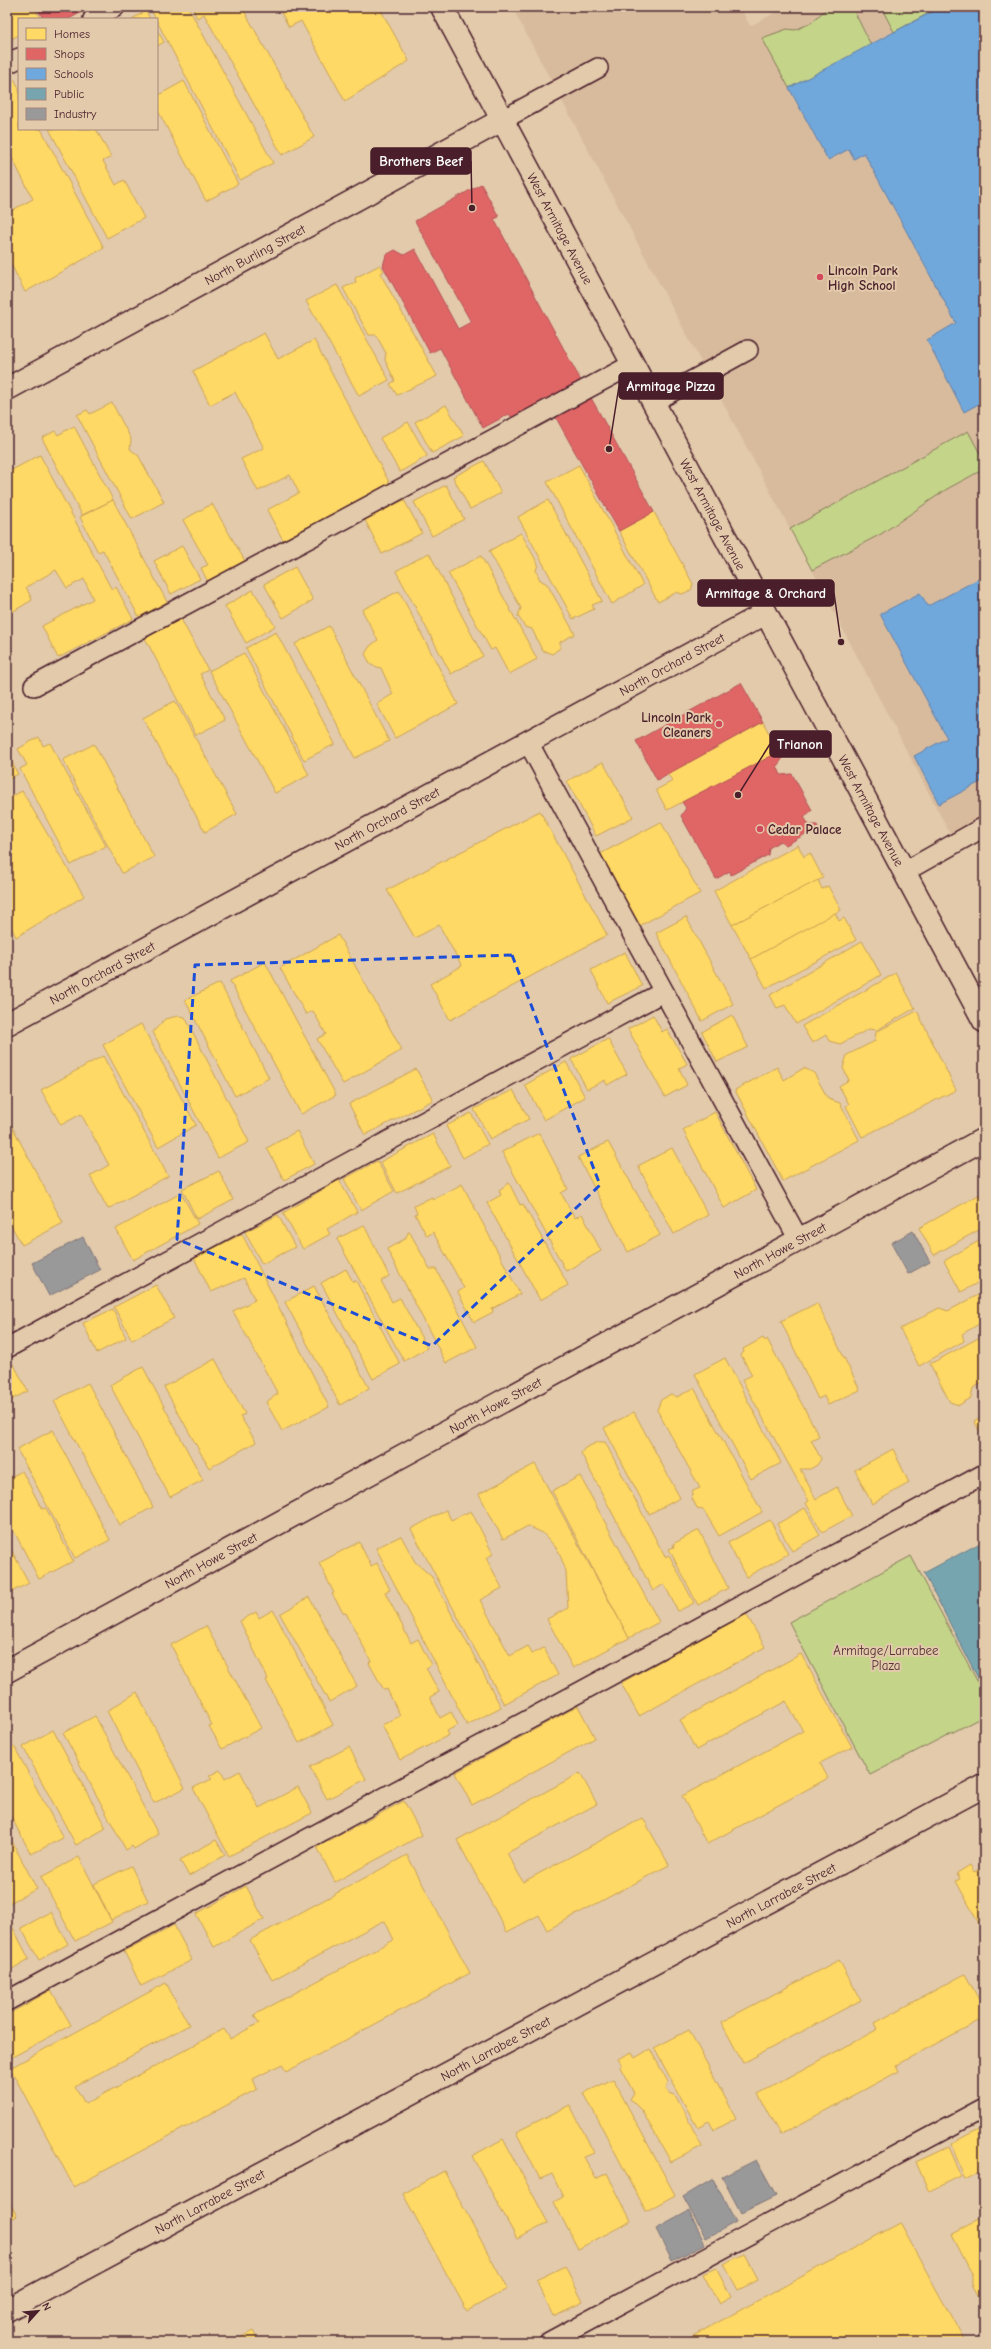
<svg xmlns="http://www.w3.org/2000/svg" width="991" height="2349" font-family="'Comic Neue',sans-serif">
<rect width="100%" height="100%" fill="#e2caab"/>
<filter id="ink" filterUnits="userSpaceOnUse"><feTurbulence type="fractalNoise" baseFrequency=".025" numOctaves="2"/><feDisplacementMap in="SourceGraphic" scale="8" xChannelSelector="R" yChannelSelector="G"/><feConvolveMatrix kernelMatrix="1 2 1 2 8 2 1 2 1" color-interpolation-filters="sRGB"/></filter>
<g filter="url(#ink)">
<path fill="#d8bb9d" d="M512 7H740L750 26 786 7H984V829L956 845 812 570Z"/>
<g fill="#c4d489" stroke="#877a5a">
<path d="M828 7H852L871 45 789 88 762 38 787 29 795 30 811 23Z"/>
<path d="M881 7H940L894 32Z"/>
<path d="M968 431 984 461V469L947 489 881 534 812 570 790 529Z"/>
<path d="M911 1556 984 1694V1716L870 1775 789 1622Z"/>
</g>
<g fill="#ffd966" stroke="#c9a154">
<path d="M7 7H34L41 19H19V35L7 41Z"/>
<path d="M152 7H188L273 163 240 180 150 8Z"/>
<path d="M192 7H242L314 137 282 155 204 14 197 18Z"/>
<path d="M278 7H379L409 61 345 101 301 21 289 27Z"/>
<path d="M146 11 150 19H132Z"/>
<path d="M157 30 164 42 157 46Z"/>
<path d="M14 79 19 88V129H41L104 248 25 292 7 256V213L33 199 7 148V83Z"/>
<path d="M184 81 238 184 206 201 157 109V96Z"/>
<path d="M49 129H96L111 157 103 161 116 185 124 180 144 218 107 238Z"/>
<path d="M380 265 384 271 380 273 437 376 397 395 390 384 395 381 385 360 386 353 376 335H369L343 288 356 282 355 278Z"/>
<path d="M337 285 389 380 359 396 306 301Z"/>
<path d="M264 333 278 359 314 340 390 484 283 540 267 510 299 493 290 475 258 491 241 459 264 448 235 392 210 405 193 371Z"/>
<path d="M112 403 131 439 130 449 138 455 164 502 132 519 77 415 87 410 90 414Z"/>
<path d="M446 405 464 436 432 453 415 422Z"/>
<path d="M408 422 427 456 400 472 380 438Z"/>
<path d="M74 426 113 500 82 515 42 438 55 431 58 435Z"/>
<path d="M40 455 112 590 116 587 133 619 58 658 42 626 93 599 84 579 67 588 56 570 26 587 32 600 7 615V466L10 471Z"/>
<path d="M484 461 501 493 470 509 453 477Z"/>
<path d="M579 465 643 585 612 604 547 482Z"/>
<path d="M446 485 464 519 432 536 414 502Z"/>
<path d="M113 500 167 602 139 617 103 550 98 552 80 517Z"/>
<path d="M404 500 422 533 382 554 365 520Z"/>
<path d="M548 500 602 601 592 605 594 609 573 619 518 517Z"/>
<path d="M212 504 245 561 208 582 201 568 208 565 183 520Z"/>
<path d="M654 512 693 584 691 590 682 594 677 592 658 602 619 531Z"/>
<path d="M521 533 538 564 536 571 540 580 547 584 575 634 560 642V648L552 654 542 650 532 629 525 627 518 616 521 608 489 551Z"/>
<path d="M182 546 200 579 171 594 154 561Z"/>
<path d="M429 553 483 656 451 674 396 571Z"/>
<path d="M481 556 537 659 509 674 495 648 491 650 448 573Z"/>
<path d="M295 567 313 600 283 618 264 584Z"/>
<path d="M253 590 275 626 246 643 225 606Z"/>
<path d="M399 591 458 704 395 738 377 704 393 694 381 668 371 665 365 654 370 646 378 640 362 610Z"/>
<path d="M181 619 208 670 200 674 225 720 196 735 145 638Z"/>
<path d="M329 626 389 741 355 758 295 644Z"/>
<path d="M276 632 335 744 304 760 246 648Z"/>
<path d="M244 653 309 775 275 793 209 671Z"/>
<path d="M175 701 237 814 205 832 143 718Z"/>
<path d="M763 722 779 752 667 810 656 790 673 781 667 774Z"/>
<path d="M39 737 43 746 50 743 106 846 71 865 20 769 27 765 18 749Z"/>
<path d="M94 744 154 857 122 873 63 760Z"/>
<path d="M7 754 18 774 7 780Z"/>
<path d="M603 762 633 817 596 836 567 781Z"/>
<path d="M22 791 84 896 16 937 7 919V799Z"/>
<path d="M540 811 607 935 450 1020 430 984 462 966 439 925 415 938 387 890Z"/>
<path d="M661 822 700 893 639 926 600 854Z"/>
<path d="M798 845 804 857 810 853 823 878 732 925 714 891Z"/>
<path d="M818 880 822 889 828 886 841 910 751 959 732 925Z"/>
<path d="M835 913 839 921 844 918 856 940 766 988 751 959Z"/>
<path d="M686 917 733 1004 702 1021 656 933Z"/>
<path d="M338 935 402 1050 343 1084 317 1039 326 1034 313 1011 306 1014 280 968Z"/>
<path d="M862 941 881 975 796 1024 785 1005 777 1008 770 995Z"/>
<path d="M625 952 642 986 607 1003 591 970Z"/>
<path d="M265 962 336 1095 301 1114 230 981Z"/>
<path d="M896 973 915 1008 877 1030 869 1029 840 1044 829 1041 826 1035 812 1043 802 1026Z"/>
<path d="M220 983 269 1078 235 1096 185 1000Z"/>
<path d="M917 1011 956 1090 862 1137 846 1106 849 1104 839 1086 849 1080 843 1068 847 1055 875 1041 876 1032Z"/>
<path d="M653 1015 662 1032 667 1029 687 1064 679 1068 687 1085 665 1097 628 1029Z"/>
<path d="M732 1015 748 1047 717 1062 702 1032Z"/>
<path d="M178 1016 185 1017 249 1142 218 1158 153 1032 165 1019Z"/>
<path d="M141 1024 196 1125 158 1147 103 1045Z"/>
<path d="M608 1039 627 1074 607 1085 605 1080 587 1089 571 1059Z"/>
<path d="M103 1056 168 1176 108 1209 90 1176 109 1165 81 1114 61 1125 41 1090Z"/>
<path d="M566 1062 585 1097 544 1120 525 1085Z"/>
<path d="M777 1067 784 1080 804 1068 814 1073 828 1099 840 1103 859 1140 783 1181 735 1090Z"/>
<path d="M416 1069 433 1100 365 1135 349 1104Z"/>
<path d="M513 1090 529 1119 490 1139 474 1109Z"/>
<path d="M715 1112 756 1190 724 1208 683 1130Z"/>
<path d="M471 1113 488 1144 463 1158 446 1126Z"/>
<path d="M7 1117 63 1223 22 1245 7 1218Z"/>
<path d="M297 1131 314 1164 284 1180 267 1148Z"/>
<path d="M539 1133 568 1189 561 1193 575 1218 582 1214 601 1251 566 1271 502 1152Z"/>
<path d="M433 1134 450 1166 397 1193 380 1162Z"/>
<path d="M608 1142 660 1235 628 1252 578 1157Z"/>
<path d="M672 1148 708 1215 674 1234 638 1166Z"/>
<path d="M377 1161 394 1191 361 1210 344 1179Z"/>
<path d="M219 1171 233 1200 197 1219 182 1189Z"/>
<path d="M339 1180 357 1212 327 1229 330 1234 303 1249 283 1213Z"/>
<path d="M509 1183 520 1205 523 1204 568 1285 540 1300 487 1203 501 1195 499 1190Z"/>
<path d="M462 1184 520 1294 492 1309 493 1312 474 1322 458 1292 464 1288 433 1232 427 1236 415 1214 417 1213 414 1206 432 1197 433 1200Z"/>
<path d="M984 1192V1227L934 1255 919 1228Z"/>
<path d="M181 1193 198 1224 133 1260 116 1229Z"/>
<path d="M278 1215 295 1247 262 1264 245 1232Z"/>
<path d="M364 1225 389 1276 381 1281 392 1302 400 1298 427 1348 404 1361 337 1239Z"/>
<path d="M409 1231 430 1269H436L477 1347 446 1363 387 1249 405 1239Z"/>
<path d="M242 1234 329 1407 282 1431 266 1402 278 1394 233 1311 255 1300 244 1278 211 1292 194 1258Z"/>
<path d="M984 1238V1279L961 1292 944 1261Z"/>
<path d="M346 1269 353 1282 356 1281 400 1364 373 1379 321 1283Z"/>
<path d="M156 1285 174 1318 132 1340 114 1307Z"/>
<path d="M314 1286 369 1388 340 1405 285 1302Z"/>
<path d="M984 1292V1332L979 1324 962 1334 964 1341 919 1366 900 1329 939 1308 948 1311Z"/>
<path d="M817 1303 860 1390 828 1405 824 1396 818 1399 781 1321Z"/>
<path d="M113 1309 126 1338 97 1353 83 1323Z"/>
<path d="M984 1335V1382L973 1388 971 1398 959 1405 950 1402 930 1364Z"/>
<path d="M763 1338 765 1341 767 1339 819 1436 811 1440 821 1459 817 1465 810 1469H800L816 1499 837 1487 852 1516 822 1532 806 1503 809 1501 742 1380 752 1375 741 1355 744 1352 743 1349Z"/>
<path d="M725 1358 781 1463 751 1479 695 1374Z"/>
<path d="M215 1359 245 1414 240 1416 256 1442 209 1468 164 1387Z"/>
<path d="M14 1365 28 1391 7 1402V1368Z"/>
<path d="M143 1367 203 1480 170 1497 110 1385Z"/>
<path d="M88 1383 153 1507 120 1525 54 1401Z"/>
<path d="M694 1388 762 1512 719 1536 703 1509 697 1508 692 1498 693 1491 700 1488 657 1410 661 1400 671 1394 677 1397Z"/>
<path d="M634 1412 680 1498 649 1514 604 1428Z"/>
<path d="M984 1415V1438L974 1421Z"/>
<path d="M53 1430 110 1540 75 1558 17 1449Z"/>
<path d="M598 1442H605L665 1557 669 1555 694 1603 678 1611 664 1584 653 1591 581 1453 585 1448Z"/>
<path d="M893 1449 909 1483 872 1504 855 1470Z"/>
<path d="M535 1464 629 1638 573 1668 547 1619 568 1608 566 1571 558 1550 543 1533 528 1526 503 1539 479 1494Z"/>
<path d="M22 1471 42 1509 46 1508 73 1561 39 1579 7 1518V1479Z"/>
<path d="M580 1476 659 1622 629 1638 552 1491Z"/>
<path d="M805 1508 820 1535 792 1551 777 1524Z"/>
<path d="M446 1510 451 1520 471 1511 493 1554 486 1558 502 1588 480 1600 510 1656 528 1646 532 1654 544 1648 558 1675 504 1704 411 1529Z"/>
<path d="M770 1520 788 1554 746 1577 728 1543Z"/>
<path d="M699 1530 728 1588 698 1605 669 1549 674 1547 673 1544Z"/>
<path d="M401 1536 415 1562 432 1577 501 1707 467 1725 376 1548Z"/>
<path d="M7 1542 29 1583 7 1594Z"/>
<path d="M359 1542 371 1566 377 1563 390 1590 385 1592 411 1643 418 1639 431 1665 426 1668 439 1692 430 1697 440 1718 451 1712 458 1725 447 1731 449 1735 400 1760 382 1725 400 1716 387 1689 384 1690 369 1663 371 1661 346 1613H344L332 1594 334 1593 319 1563Z"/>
<path d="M309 1597 357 1686 329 1702 280 1614Z"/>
<path d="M273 1610 333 1725 299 1743 266 1680 268 1679 240 1621 256 1612 259 1618Z"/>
<path d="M746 1614 765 1647 639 1716 621 1683Z"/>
<path d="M206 1626 261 1728 222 1749 209 1726 212 1725 171 1645Z"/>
<path d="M801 1654 852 1747 820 1763 828 1778 707 1844 682 1796 803 1731 786 1701 696 1750 680 1720Z"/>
<path d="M137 1692 185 1788 154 1803 107 1711Z"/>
<path d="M578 1706 595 1738 472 1805 455 1773Z"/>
<path d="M95 1716 158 1834 134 1849 132 1846 126 1850 63 1733Z"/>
<path d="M53 1730 106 1828 76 1845 23 1747Z"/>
<path d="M14 1746 63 1838 31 1854 7 1809V1750Z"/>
<path d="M349 1747 366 1779 327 1799 310 1767Z"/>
<path d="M220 1770 225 1779 240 1771 259 1808 298 1787 312 1813 229 1856 193 1788 212 1779 209 1776Z"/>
<path d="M580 1773 597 1804 507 1853 523 1882 643 1818 669 1865 547 1930 539 1915 507 1932 457 1840Z"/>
<path d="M404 1801 422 1835 335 1882 317 1847Z"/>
<path d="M7 1832 37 1889 7 1904Z"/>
<path d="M216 1840 225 1855 189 1876 180 1860Z"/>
<path d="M407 1855 470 1973 286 2072 282 2064 253 2079 257 2089 74 2187 10 2068 166 1983 189 2025 75 2086 85 2104 224 2029 230 2039 259 2023 254 2015 394 1940 385 1921 381 1922 272 1980 250 1940Z"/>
<path d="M79 1857 112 1922 75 1941 41 1877Z"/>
<path d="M970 1865 974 1872 984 1867V1933L956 1881 960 1879 957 1873Z"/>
<path d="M131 1866 148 1901 111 1920 94 1884Z"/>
<path d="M246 1886 264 1919 214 1947 196 1914Z"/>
<path d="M51 1912 68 1944 39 1960 21 1928Z"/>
<path d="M11 1924 29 1959 7 1972V1926Z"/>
<path d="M174 1925 192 1960 141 1986 124 1951Z"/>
<path d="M839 1960 861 2000 743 2063 721 2022Z"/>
<path d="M965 1974 984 2009V2018L896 2065 899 2071 780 2135 758 2094 878 2029 875 2023Z"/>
<path d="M51 1990 71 2025 7 2060V2015Z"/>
<path d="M689 2030 736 2118 714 2130 709 2121 697 2127 654 2048Z"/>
<path d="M650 2049 668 2082 666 2089 669 2093 675 2095 702 2146 671 2162 642 2111 630 2099 634 2093 620 2067 622 2065 618 2059 632 2052 635 2058Z"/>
<path d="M613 2079 675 2195 646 2211 584 2093Z"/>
<path d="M570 2105 594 2153 584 2157 596 2179 607 2173 631 2221 578 2249 554 2202 563 2197 552 2174 540 2179 516 2132Z"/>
<path d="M980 2128 984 2135V2169L965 2179 951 2144Z"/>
<path d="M503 2139 548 2223 517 2239 472 2156Z"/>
<path d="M948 2147 961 2177 929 2192 916 2162Z"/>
<path d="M444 2171 507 2289 467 2311 403 2194Z"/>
<path d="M7 2198 17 2216 7 2221Z"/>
<path d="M984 2202V2215L979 2205Z"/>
<path d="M984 2217V2306L972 2284V2276L951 2235Z"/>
<path d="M900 2223 965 2342H682Z"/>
<path d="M744 2254 758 2280 738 2290 724 2264Z"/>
<path d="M565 2266 583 2302 553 2316 536 2280Z"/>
<path d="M716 2268 731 2297 719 2304 703 2274Z"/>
<path d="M253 2331 259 2342H232Z"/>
</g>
<g fill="#e06666" stroke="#b35154">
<path d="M37 7H91L69 19H43Z"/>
<path d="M481 184 499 217 494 219 581 381 512 418 509 414 483 428 440 348 430 353 383 266 386 255 395 250 404 255 415 249 458 329 471 322 415 221Z"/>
<path d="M590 396 654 512 619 531 555 416Z"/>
<path d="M741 683 763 722 657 780 636 741Z"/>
<path d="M779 752 783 758 777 766 781 775 792 774 812 810 804 817 809 825H817L818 827 786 845 780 841 769 848 768 855 731 875 730 871 716 879 681 816 686 808 682 802Z"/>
</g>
<g fill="#6fa8dc" stroke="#647fa7">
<path d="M941 7H984V75L980 77 984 84V401L964 412 927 340 956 323 864 153 854 159 849 149 828 160 789 88Z"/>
<path d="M984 576V780L939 804 914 756 947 738 880 614 920 593 928 606Z"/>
</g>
<path fill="#76a5af" stroke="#697d87" d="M984 1541V1682L981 1684 924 1573Z"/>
<g fill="#999" stroke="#817478">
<path d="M913 1231 930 1262 908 1274 891 1243Z"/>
<path d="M83 1237 100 1270 49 1296 32 1263Z"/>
<path d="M756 2160 776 2196 741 2213 722 2177Z"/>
<path d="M713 2179 736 2222 706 2238 683 2197Z"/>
<path d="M689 2211 705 2244 672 2261 656 2229Z"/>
</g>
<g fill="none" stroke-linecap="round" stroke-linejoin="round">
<g stroke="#4a1f2b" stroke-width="22">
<g id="service">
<path d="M93 19 115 7"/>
<path d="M7 64 19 58"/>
<path d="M502 120 598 68"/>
<path d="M653 402 748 350"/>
<path d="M34 686 633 364"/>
<path d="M528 742 799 1240"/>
<path d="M904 872 984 827"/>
<path d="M7 1348 663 992"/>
<path d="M7 2001 984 1474"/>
<path d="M549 2342 984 2108"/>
</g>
</g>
<g stroke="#4a1f2b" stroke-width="25">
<g id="minor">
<path id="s1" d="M7 389 502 120"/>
<path id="s2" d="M7 1024 766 613"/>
<path id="s3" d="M7 1671 984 1139"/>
</g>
</g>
<g stroke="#4a1f2b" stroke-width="25">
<g id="tertiary">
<path id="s4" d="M442 7 984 1021"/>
<path id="s5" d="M7 2310 984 1786"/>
</g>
</g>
<use href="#service" stroke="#e2caab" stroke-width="19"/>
<use href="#minor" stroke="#e2caab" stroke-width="22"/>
<use href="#tertiary" stroke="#e2caab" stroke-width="22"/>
</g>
</g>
<path fill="none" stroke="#1d4ed8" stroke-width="3" stroke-dasharray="8 5" stroke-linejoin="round" d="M512 955 600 1185 432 1346 177 1239 195 965Z"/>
<g fill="#d1495b" stroke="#e2caab" stroke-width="1.5">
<circle cx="820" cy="277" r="4"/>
<circle cx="719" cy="724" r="4"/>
<circle cx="760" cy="829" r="4"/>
</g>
<g text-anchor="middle" stroke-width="4" stroke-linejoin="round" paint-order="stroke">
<g font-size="13" fill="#4a1f2b" stroke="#e2caab">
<text dy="5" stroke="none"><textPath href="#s4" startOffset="251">West Armitage Avenue</textPath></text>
<text dy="5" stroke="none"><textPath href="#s1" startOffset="282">North Burling Street</textPath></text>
<text dy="5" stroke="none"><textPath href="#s4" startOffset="575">West Armitage Avenue</textPath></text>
<text dy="5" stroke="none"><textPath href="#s2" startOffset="756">North Orchard Street</textPath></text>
<text dy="5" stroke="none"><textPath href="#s4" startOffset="911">West Armitage Avenue</textPath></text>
<text dy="5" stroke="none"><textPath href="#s2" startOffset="432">North Orchard Street</textPath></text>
<text dy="5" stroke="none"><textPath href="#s2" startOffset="108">North Orchard Street</textPath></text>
<text dy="5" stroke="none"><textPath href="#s3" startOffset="880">North Howe Street</textPath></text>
<text dy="5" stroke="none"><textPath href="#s3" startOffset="556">North Howe Street</textPath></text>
<text dy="5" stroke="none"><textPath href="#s3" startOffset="232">North Howe Street</textPath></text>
<text dy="5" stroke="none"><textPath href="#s5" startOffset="878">North Larrabee Street</textPath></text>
<text dy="5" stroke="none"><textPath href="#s5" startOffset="554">North Larrabee Street</textPath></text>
<text dy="5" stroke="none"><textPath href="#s5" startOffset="230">North Larrabee Street</textPath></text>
</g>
<g font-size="13" font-weight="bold" fill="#4a1f2b" stroke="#e2caab" text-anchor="start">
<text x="828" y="275">Lincoln Park<tspan x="828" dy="15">High School</tspan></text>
<text x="711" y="722" text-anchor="end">Lincoln Park<tspan x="711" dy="15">Cleaners</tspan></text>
<text x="768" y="834">Cedar Palace</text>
</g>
<g font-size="13" fill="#563134" stroke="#e2caab">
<text x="886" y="1655">Armitage/Larrabee<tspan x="886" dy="15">Plaza</tspan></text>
</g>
</g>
<path fill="none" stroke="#4a1f2b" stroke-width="1.5" d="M472 208L471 161M609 449L619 386M841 642L834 593M738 795L770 744"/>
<g fill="#4a1f2b" stroke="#e2caab" stroke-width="1.5">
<circle cx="472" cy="208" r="4"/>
<circle cx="609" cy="449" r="4"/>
<circle cx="841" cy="642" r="4"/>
<circle cx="738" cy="795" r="4"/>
</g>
<g fill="#4a1f2b" stroke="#4a1f2b" stroke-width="1.5">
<rect x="371" y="148" width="100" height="26" rx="4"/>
<rect x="619" y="373" width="104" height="26" rx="4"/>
<rect x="698" y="580" width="136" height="26" rx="4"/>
<rect x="770" y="731" width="61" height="26" rx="4"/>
</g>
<g font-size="14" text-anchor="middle" font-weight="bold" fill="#fff">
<text x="421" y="166">Brothers Beef</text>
<text x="671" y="391">Armitage Pizza</text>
<text x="766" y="598">Armitage &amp; Orchard</text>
<text x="800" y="749">Trianon</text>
</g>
<rect width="991" height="2349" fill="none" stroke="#e2caab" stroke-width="24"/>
<rect x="12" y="12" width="967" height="2325" fill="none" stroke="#4a1f2b" stroke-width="1.5" filter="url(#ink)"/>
<rect x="18" y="18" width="140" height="112" fill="#e2caab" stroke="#a58678"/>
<rect x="26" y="28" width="20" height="12" fill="#ffd966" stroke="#a58678"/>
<text x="54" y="38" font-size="12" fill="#4a1f2b">Homes</text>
<rect x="26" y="48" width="20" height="12" fill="#e06666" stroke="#a58678"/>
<text x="54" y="58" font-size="12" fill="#4a1f2b">Shops</text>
<rect x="26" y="68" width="20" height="12" fill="#6fa8dc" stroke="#a58678"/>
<text x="54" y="78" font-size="12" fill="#4a1f2b">Schools</text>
<rect x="26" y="88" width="20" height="12" fill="#76a5af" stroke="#a58678"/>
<text x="54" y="98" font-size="12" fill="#4a1f2b">Public</text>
<rect x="26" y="108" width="20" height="12" fill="#999999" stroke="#a58678"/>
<text x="54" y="118" font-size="12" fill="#4a1f2b">Industry</text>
<g transform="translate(38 2311) rotate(63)" stroke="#e2caab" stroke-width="3" paint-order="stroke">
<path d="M0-3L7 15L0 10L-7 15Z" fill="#4a1f2b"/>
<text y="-6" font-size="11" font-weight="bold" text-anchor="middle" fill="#4a1f2b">N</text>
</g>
</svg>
